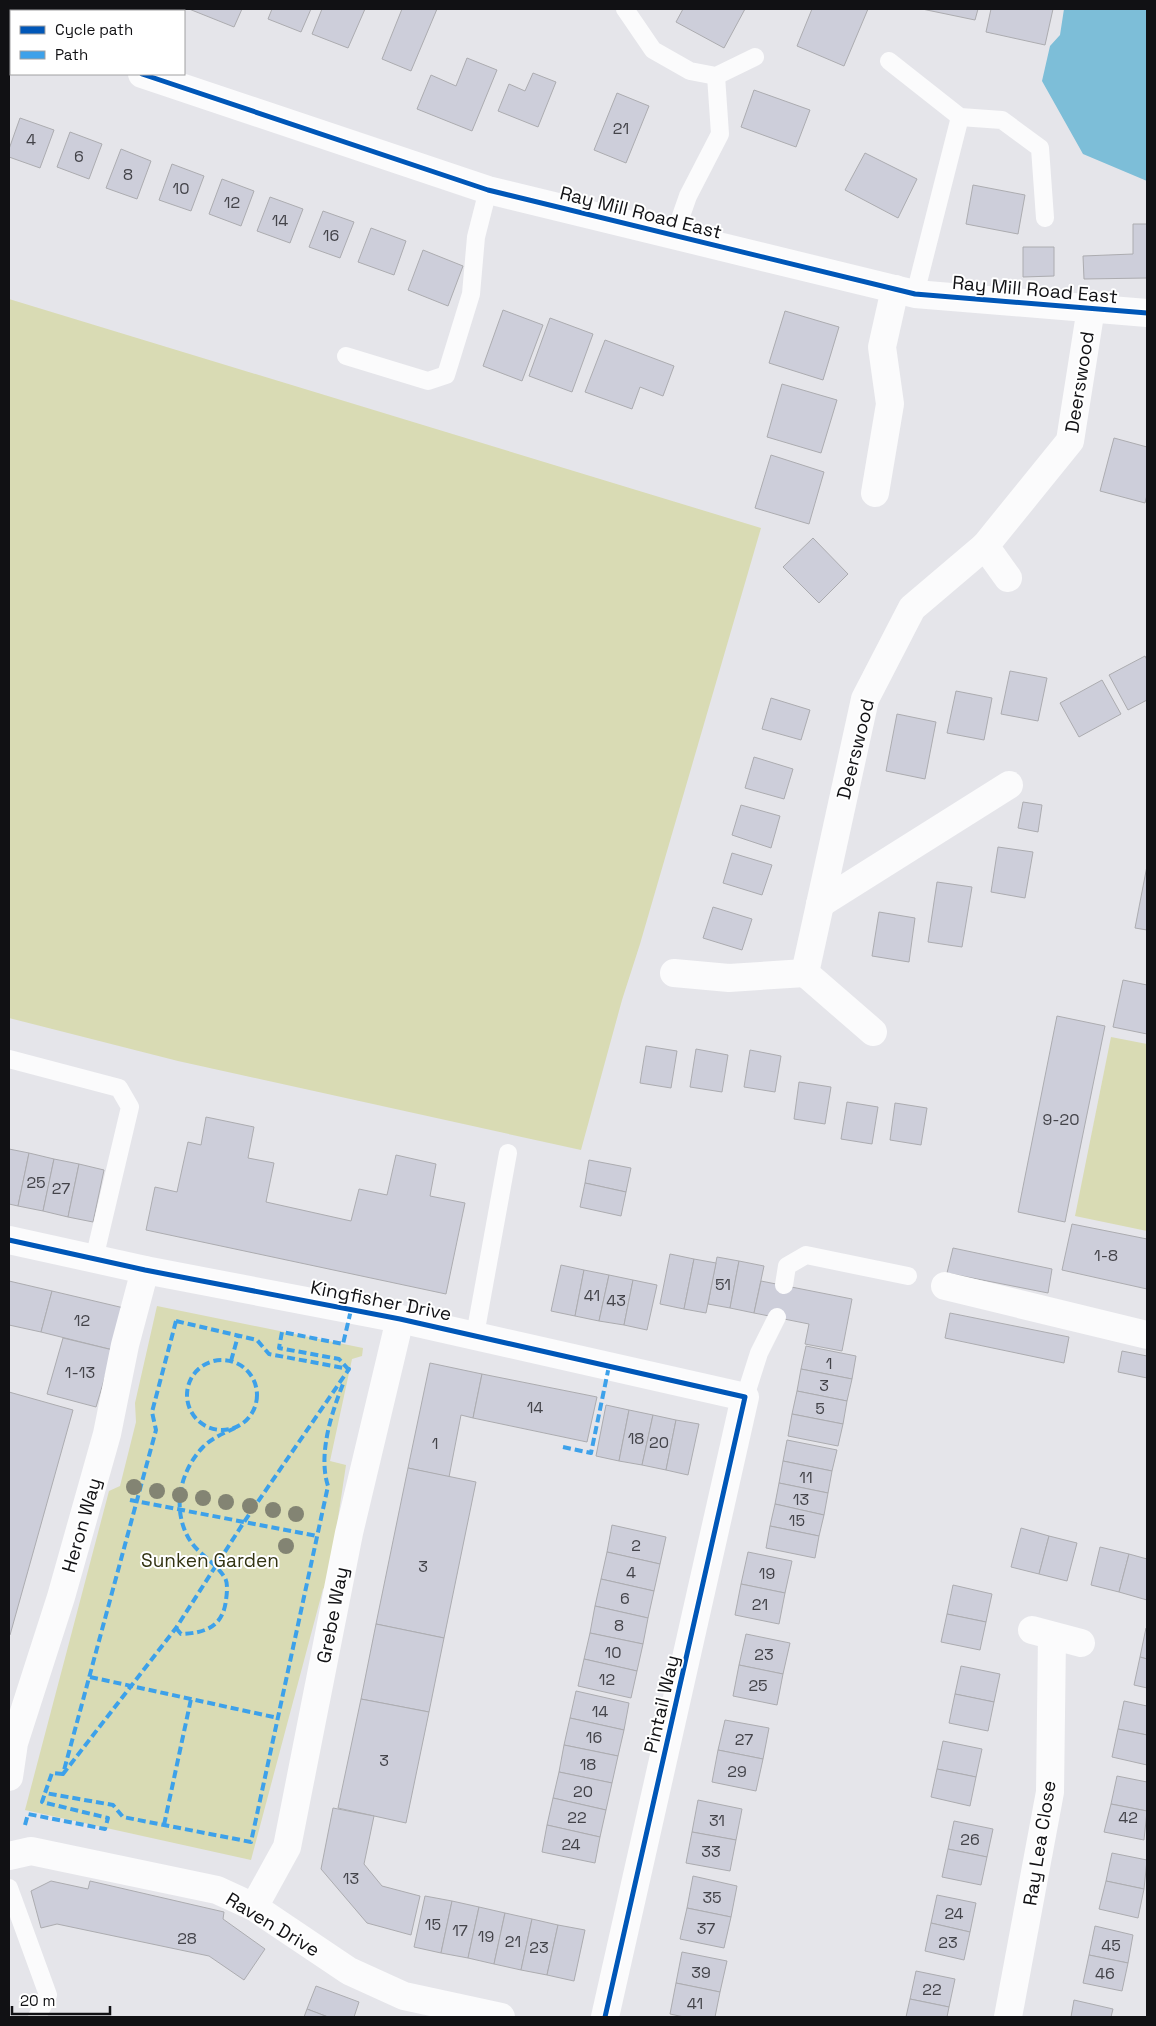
<svg xmlns="http://www.w3.org/2000/svg" width="1156" height="2026" font-family="'Space Grotesk',sans-serif">
<rect width="100%" height="100%" fill="#e5e5ea"/>
<g fill="#d9dbb4">
<path d="M9 299 761 528 640 944 622 1000 581 1150 178 1061 9 1018Z"/>
<path d="M1111 1037 1147 1044V1231L1075 1216Z"/>
<path d="M157 1306 363 1348 362 1356 352 1359 330 1461 346 1465 328 1585 323 1589 251 1860 25 1810 109 1491 120 1486 136 1422 135 1403Z"/>
</g>
<path fill="#7dbed8" d="M1064 9H1147V181L1083 154 1042 81 1050 46 1060 35Z"/>
<g fill="#cdceda" stroke="#acacb0">
<path d="M189 9H242L234 27Z"/>
<path d="M272 9H311L301 32 268 19Z"/>
<path d="M322 9H365L348 48 312 34Z"/>
<path d="M402 9H437L411 71 382 59Z"/>
<path d="M683 9H745L724 48 676 22Z"/>
<path d="M812 9H868L844 66 797 46Z"/>
<path d="M922 9H978L975 20Z"/>
<path d="M991 9H1053L1045 45 986 32Z"/>
<path d="M467 58 497 70 472 131 417 109 431 75 456 86Z"/>
<path d="M533 73 556 82 538 127 498 111 509 84 525 91Z"/>
<path d="M754 90 810 110 796 147 741 127Z"/>
<path d="M617 93 649 106 626 163 594 150Z"/>
<path d="M20 118 54 130 40 168 9 157V149Z"/>
<path d="M70 132 102 144 89 179 57 167Z"/>
<path d="M121 149 151 161 137 199 106 188Z"/>
<path d="M865 153 917 179 898 218 845 190Z"/>
<path d="M172 164 204 176 191 211 159 200Z"/>
<path d="M222 179 254 191 241 226 209 214Z"/>
<path d="M973 185 1025 195 1018 234 966 224Z"/>
<path d="M270 197 303 209 290 243 257 231Z"/>
<path d="M323 211 354 222 340 258 309 247Z"/>
<path d="M1133 224H1147V278L1084 279 1083 256 1133 254Z"/>
<path d="M371 228 406 241 394 275 358 262Z"/>
<path d="M1023 247H1054V276L1023 277Z"/>
<path d="M423 250 463 266 448 306 408 290Z"/>
<path d="M503 310 543 325 522 381 483 366Z"/>
<path d="M785 311 839 327 823 380 769 363Z"/>
<path d="M550 318 593 334 572 392 529 376Z"/>
<path d="M605 340 674 366 663 396 640 387 632 409 585 392Z"/>
<path d="M782 384 837 400 821 453 767 437Z"/>
<path d="M1114 438 1147 447V495L1145 503 1100 491Z"/>
<path d="M771 455 824 472 809 524 755 508Z"/>
<path d="M813 538 848 574 819 603 783 567Z"/>
<path d="M1145 656 1147 660V700L1128 710 1109 675Z"/>
<path d="M1010 671 1047 678 1038 721 1001 714Z"/>
<path d="M1102 680 1121 714 1079 737 1060 703Z"/>
<path d="M956 691 992 698 984 740 947 733Z"/>
<path d="M771 698 810 710 801 740 762 729Z"/>
<path d="M897 714 936 722 925 779 886 771Z"/>
<path d="M754 757 793 769 784 799 745 788Z"/>
<path d="M1023 802 1042 805 1038 832 1018 828Z"/>
<path d="M741 805 780 816 771 848 732 835Z"/>
<path d="M998 847 1033 852 1025 898 991 892Z"/>
<path d="M732 853 772 865 762 895 723 883Z"/>
<path d="M1147 866V930L1135 928Z"/>
<path d="M937 882 972 887 962 947 928 942Z"/>
<path d="M713 907 752 919 742 950 703 938Z"/>
<path d="M879 912 915 918 909 962 872 956Z"/>
<path d="M1123 980 1147 985V1034L1113 1027Z"/>
<path d="M1057 1016 1105 1026 1065 1222 1018 1212Z"/>
<path d="M646 1046 677 1051 671 1088 640 1083Z"/>
<path d="M696 1049 728 1055 722 1092 690 1087Z"/>
<path d="M750 1050 781 1056 775 1092 744 1087Z"/>
<path d="M799 1082 831 1087 825 1124 794 1119Z"/>
<path d="M847 1102 878 1107 872 1144 841 1139Z"/>
<path d="M895 1103 927 1108 921 1145 890 1140Z"/>
<path d="M206 1117 254 1127 248 1158 274 1163 266 1202 351 1221 359 1189 387 1195 396 1155 436 1164 430 1196 465 1203 446 1294 146 1230 155 1187 177 1192 188 1142 201 1145Z"/>
<path d="M9 1149 29 1153 18 1206 9 1204Z"/>
<path d="M29 1153 54 1159 43 1211 18 1206Z"/>
<path d="M54 1159 79 1164 68 1217 43 1211Z"/>
<path d="M589 1160 631 1168 626 1192 585 1183Z"/>
<path d="M79 1164 104 1170 93 1222 68 1217Z"/>
<path d="M585 1183 626 1192 621 1216 580 1207Z"/>
<path d="M1072 1224 1147 1239V1289L1062 1270Z"/>
<path d="M953 1248 1052 1269 1048 1293 947 1273Z"/>
<path d="M670 1254 694 1259 684 1309 660 1304Z"/>
<path d="M717 1257 739 1261 730 1308 708 1304Z"/>
<path d="M694 1259 716 1263 706 1313 684 1309Z"/>
<path d="M739 1261 764 1266 754 1313 730 1308Z"/>
<path d="M561 1265 584 1270 575 1316 551 1311Z"/>
<path d="M584 1270 609 1275 599 1321 575 1316Z"/>
<path d="M609 1275 633 1280 624 1325 599 1321Z"/>
<path d="M633 1280 657 1285 647 1330 624 1325Z"/>
<path d="M9 1281 52 1291 41 1332 9 1325Z"/>
<path d="M761 1281 852 1299 842 1351 805 1344 809 1324 754 1313Z"/>
<path d="M52 1291 124 1308 113 1350 41 1332Z"/>
<path d="M950 1313 1069 1337 1064 1363 945 1338Z"/>
<path d="M63 1338 113 1350 96 1407 47 1394Z"/>
<path d="M806 1346 856 1356 852 1379 801 1369Z"/>
<path d="M1122 1351 1147 1356V1378L1118 1372Z"/>
<path d="M430 1363 482 1374 473 1418 461 1415 449 1477 408 1468Z"/>
<path d="M801 1369 852 1379 847 1401 797 1391Z"/>
<path d="M482 1374 597 1397 587 1442 473 1418Z"/>
<path d="M797 1391 847 1401 843 1424 792 1414Z"/>
<path d="M9 1392 73 1410 10 1635H9Z"/>
<path d="M606 1405 629 1410 619 1461 596 1456Z"/>
<path d="M629 1410 653 1415 642 1465 619 1461Z"/>
<path d="M792 1414 843 1424 838 1446 788 1436Z"/>
<path d="M653 1415 676 1420 666 1470 642 1465Z"/>
<path d="M676 1420 699 1424 688 1475 666 1470Z"/>
<path d="M787 1440 837 1450 832 1471 783 1461Z"/>
<path d="M783 1461 832 1471 828 1493 779 1483Z"/>
<path d="M408 1468 476 1482 444 1638 376 1624Z"/>
<path d="M779 1483 828 1493 824 1515 775 1504Z"/>
<path d="M775 1504 824 1515 819 1536 770 1526Z"/>
<path d="M612 1525 666 1537 660 1564 607 1552Z"/>
<path d="M770 1526 819 1536 815 1558 766 1548Z"/>
<path d="M1021 1528 1049 1536 1039 1574 1011 1567Z"/>
<path d="M1049 1536 1077 1543 1067 1581 1039 1574Z"/>
<path d="M1100 1547 1129 1554 1119 1592 1091 1585Z"/>
<path d="M607 1552 660 1564 654 1591 601 1579Z"/>
<path d="M748 1552 792 1561 785 1593 741 1584Z"/>
<path d="M1129 1554 1147 1559V1600L1119 1592Z"/>
<path d="M601 1579 654 1591 648 1618 595 1606Z"/>
<path d="M741 1584 785 1593 779 1624 735 1615Z"/>
<path d="M953 1585 992 1594 986 1622 947 1614Z"/>
<path d="M595 1606 648 1618 643 1644 590 1633Z"/>
<path d="M947 1614 986 1622 980 1650 941 1642Z"/>
<path d="M376 1624 444 1638 429 1712 361 1699Z"/>
<path d="M1146 1628 1147 1629V1659L1140 1657Z"/>
<path d="M590 1633 643 1644 637 1671 584 1659Z"/>
<path d="M746 1634 790 1643 783 1674 739 1665Z"/>
<path d="M1140 1657 1147 1659V1688L1134 1685Z"/>
<path d="M584 1659 637 1671 631 1698 578 1686Z"/>
<path d="M739 1665 783 1674 777 1705 733 1696Z"/>
<path d="M961 1666 1000 1674 994 1702 955 1694Z"/>
<path d="M576 1691 629 1703 624 1730 570 1718Z"/>
<path d="M955 1694 994 1702 988 1731 949 1723Z"/>
<path d="M361 1699 429 1712 406 1823 338 1808Z"/>
<path d="M1124 1701 1147 1706V1735L1118 1729Z"/>
<path d="M570 1718 624 1730 618 1756 564 1745Z"/>
<path d="M725 1720 769 1728 763 1759 718 1750Z"/>
<path d="M1118 1729 1147 1735V1765L1112 1757Z"/>
<path d="M943 1741 982 1749 976 1777 937 1769Z"/>
<path d="M564 1745 618 1756 612 1783 559 1772Z"/>
<path d="M718 1750 763 1759 756 1791 712 1782Z"/>
<path d="M937 1769 976 1777 970 1806 931 1797Z"/>
<path d="M559 1772 612 1783 606 1810 553 1798Z"/>
<path d="M1117 1776 1147 1782V1811L1111 1804Z"/>
<path d="M553 1798 606 1810 600 1837 547 1825Z"/>
<path d="M698 1800 742 1809 736 1840 692 1832Z"/>
<path d="M1111 1804 1147 1811 1144 1840 1104 1832Z"/>
<path d="M333 1808 374 1816 364 1864 382 1886 420 1896 411 1935 367 1923 321 1869Z"/>
<path d="M954 1821 993 1829 987 1857 948 1849Z"/>
<path d="M547 1825 600 1837 595 1863 542 1852Z"/>
<path d="M692 1832 736 1840 730 1871 686 1863Z"/>
<path d="M948 1849 987 1857 981 1885 942 1877Z"/>
<path d="M1112 1853 1147 1860 1144 1889 1106 1881Z"/>
<path d="M693 1876 737 1886 731 1917 687 1908Z"/>
<path d="M51 1881 88 1889 90 1881 224 1912 223 1919 265 1949 244 1980 209 1956 57 1924 41 1928 31 1891Z"/>
<path d="M1106 1881 1144 1889 1138 1918 1099 1909Z"/>
<path d="M937 1895 976 1903 970 1932 931 1923Z"/>
<path d="M425 1896 452 1901 441 1953 414 1947Z"/>
<path d="M452 1901 479 1907 468 1958 441 1953Z"/>
<path d="M479 1907 505 1913 494 1964 468 1958Z"/>
<path d="M687 1908 731 1917 724 1948 680 1939Z"/>
<path d="M505 1913 532 1919 521 1970 494 1964Z"/>
<path d="M532 1919 558 1925 547 1975 521 1970Z"/>
<path d="M931 1923 970 1932 964 1960 925 1951Z"/>
<path d="M558 1925 585 1930 574 1981 547 1975Z"/>
<path d="M1095 1926 1133 1935 1128 1963 1089 1955Z"/>
<path d="M682 1952 727 1961 720 1992 676 1983Z"/>
<path d="M1089 1955 1128 1963 1122 1991 1083 1983Z"/>
<path d="M916 1971 955 1979 949 2007 910 1999Z"/>
<path d="M676 1983 720 1992 715 2017H684L670 2014Z"/>
<path d="M316 1986 359 2002 354 2017H328L307 2009Z"/>
<path d="M910 1999 949 2007 947 2017H906Z"/>
<path d="M1074 2000 1113 2009 1111 2017H1071Z"/>
<path d="M307 2009 328 2017H304Z"/>
</g>
<g fill="none" stroke-linecap="round" stroke-linejoin="round">
<g stroke="#fbfbfc" stroke-width="18">
<path d="M625 9 653 50 690 71 716 76 755 57"/>
<path d="M889 61 960 117 1002 120 1040 148 1045 218"/>
<path d="M674 236 688 196 720 134 716 76"/>
<path d="M915 294 960 117"/>
<path d="M346 356 428 381 446 375 471 294 476 237 488 190"/>
<path d="M9 1059 119 1088 130 1107 94 1259"/>
<path d="M784 1285 787 1266 806 1255 908 1276"/>
<path d="M475 1335 508 1153"/>
<path d="M745 1397 759 1353 777 1317"/>
<path d="M9 1888 48 1995 37 2017"/>
</g>
<g stroke="#fbfbfc" stroke-width="28">
<path d="M9 28 11 29"/>
<path d="M142 74 488 190 915 294 1147 313"/>
<path d="M875 493 890 404 882 347 895 289"/>
<path d="M1008 578 985 546 1070 441 1091 308"/>
<path d="M820 904 1009 785"/>
<path d="M674 973 729 978 805 973"/>
<path d="M873 1032 805 973 865 699 912 608 985 546"/>
<path d="M9 1240 145 1270 400 1319 745 1397 605 2017"/>
<path d="M945 1286 1147 1335"/>
<path d="M1032 1630 1081 1643"/>
<path d="M9 1777 14 1743 61 1597 107 1434 125 1345 145 1270"/>
<path d="M9 1856 31 1851 217 1890 254 1907 349 1971 404 1996 501 2017"/>
<path d="M254 1907 287 1847 349 1533 400 1319"/>
<path d="M1008 2017 1050 1792 1052 1636"/>
</g>
<g stroke="#3da1ea" stroke-width="4" stroke-dasharray="8 4" stroke-linecap="butt">
<path d="M176 1321 257 1340 269 1354 349 1369 244 1522 176 1628 63 1774 156 1430 152 1412Z"/>
<circle cx="222" cy="1395" r="35"/>
<path d="M231 1361 238 1336"/>
<path d="M349 1370 339 1359 279 1348 282 1332 343 1344 351 1310"/>
<path d="M563 1447 591 1453 609 1366"/>
<path d="M130 1500 317 1536"/>
<path d="M176 1628 181 1634C205 1633 223 1627 226 1600 227 1593 228 1583 225 1578 216 1563 200 1555 191 1542 171 1512 179 1472 203 1447 212 1438 224 1433 235 1428"/>
<path d="M90 1677 278 1718"/>
<path d="M63 1774 52 1773 45 1793 113 1805 123 1817 251 1842 328 1486C318 1455 331 1414 343 1384"/>
<path d="M25 1825 28 1814 105 1829 108 1818 42 1802 45 1793"/>
<path d="M164 1825 191 1699"/>
</g>
<g stroke="#fff" stroke-width="8">
<g id="cycleway">
<path d="M142 74 488 190 915 294 1147 313"/>
<path d="M9 1240 145 1270 400 1319 745 1397 605 2017"/>
</g>
</g>
<use href="#cycleway" stroke="#0057b8" stroke-width="5"/>
</g>
<g fill="#838473">
<circle cx="134" cy="1487" r="8"/>
<circle cx="157" cy="1491" r="8"/>
<circle cx="180" cy="1495" r="8"/>
<circle cx="203" cy="1498" r="8"/>
<circle cx="226" cy="1502" r="8"/>
<circle cx="250" cy="1506" r="8"/>
<circle cx="273" cy="1510" r="8"/>
<circle cx="296" cy="1514" r="8"/>
<circle cx="286" cy="1546" r="8"/>
</g>
<g text-anchor="middle" stroke-width="4" stroke-linejoin="round" paint-order="stroke">
<g font-size="16" fill="#434349">
<text x="621" y="134">21</text>
<text x="31" y="145">4</text>
<text x="79" y="162">6</text>
<text x="128" y="180">8</text>
<text x="181" y="194">10</text>
<text x="232" y="208">12</text>
<text x="280" y="226">14</text>
<text x="331" y="241">16</text>
<text x="1061" y="1125">9-20</text>
<text x="36" y="1188">25</text>
<text x="61" y="1194">27</text>
<text x="1106" y="1261">1-8</text>
<text x="723" y="1290">51</text>
<text x="592" y="1301">41</text>
<text x="616" y="1306">43</text>
<text x="82" y="1326">12</text>
<text x="829" y="1369">1</text>
<text x="80" y="1378">1-13</text>
<text x="824" y="1391">3</text>
<text x="535" y="1413">14</text>
<text x="820" y="1414">5</text>
<text x="636" y="1444">18</text>
<text x="659" y="1448">20</text>
<text x="435" y="1449">1</text>
<text x="806" y="1483">11</text>
<text x="801" y="1505">13</text>
<text x="797" y="1526">15</text>
<text x="636" y="1551">2</text>
<text x="423" y="1572">3</text>
<text x="631" y="1578">4</text>
<text x="767" y="1579">19</text>
<text x="625" y="1604">6</text>
<text x="760" y="1610">21</text>
<text x="619" y="1631">8</text>
<text x="613" y="1658">10</text>
<text x="764" y="1660">23</text>
<text x="607" y="1685">12</text>
<text x="758" y="1691">25</text>
<text x="600" y="1717">14</text>
<text x="594" y="1743">16</text>
<text x="744" y="1745">27</text>
<text x="384" y="1766">3</text>
<text x="588" y="1770">18</text>
<text x="737" y="1777">29</text>
<text x="583" y="1797">20</text>
<text x="577" y="1823">22</text>
<text x="1128" y="1823">42</text>
<text x="717" y="1826">31</text>
<text x="970" y="1845">26</text>
<text x="571" y="1850">24</text>
<text x="711" y="1857">33</text>
<text x="351" y="1884">13</text>
<text x="712" y="1903">35</text>
<text x="954" y="1919">24</text>
<text x="433" y="1930">15</text>
<text x="706" y="1934">37</text>
<text x="460" y="1936">17</text>
<text x="486" y="1942">19</text>
<text x="187" y="1944">28</text>
<text x="513" y="1947">21</text>
<text x="948" y="1948">23</text>
<text x="1111" y="1951">45</text>
<text x="539" y="1953">23</text>
<text x="701" y="1978">39</text>
<text x="1105" y="1979">46</text>
<text x="932" y="1995">22</text>
<text x="695" y="2009">41</text>
</g>
<g font-size="19" fill="#111114" stroke="#fff">
<text transform="translate(641 212) rotate(14)" y="7">Ray Mill Road East</text>
<text transform="translate(1035 289) rotate(5)" y="7">Ray Mill Road East</text>
<text transform="translate(1079 382) rotate(-81)" y="7">Deerswood</text>
<text transform="translate(855 749) rotate(-76)" y="7">Deerswood</text>
<text transform="translate(381 1300) rotate(11)" y="7">Kingfisher Drive</text>
<text transform="translate(81 1525) rotate(-74)" y="7">Heron Way</text>
<text transform="translate(332 1615) rotate(-79)" y="7">Grebe Way</text>
<text transform="translate(661 1704) rotate(-77)" y="7">Pintail Way</text>
<text transform="translate(1039 1843) rotate(-81)" y="7">Ray Lea Close</text>
<text transform="translate(273 1924) rotate(31)" y="7">Raven Drive</text>
</g>
<g font-size="19" fill="#333412" stroke="#fff">
<text x="210" y="1567">Sunken Garden</text>
</g>
</g>
<rect width="1156" height="2026" fill="none" stroke="#111114" stroke-width="20"/>
<rect x="10" y="10" width="175" height="65" fill="#ffffff" stroke="#a0a0a1"/>
<rect x="20" y="26" width="25" height="8" fill="#0057b8" stroke="#a0a0a1"/>
<text x="55" y="35" font-size="15" fill="#111114">Cycle path</text>
<rect x="20" y="51" width="25" height="8" fill="#3da1ea" stroke="#a0a0a1"/>
<text x="55" y="60" font-size="15" fill="#111114">Path</text>
<path d="M12 2006v8h98v-8" fill="none" stroke="#111114" stroke-width="2.5"/>
<text x="20" y="2006" font-size="15" fill="#111114" stroke="#ffffff" stroke-width="4" paint-order="stroke">20 m</text>
</svg>
